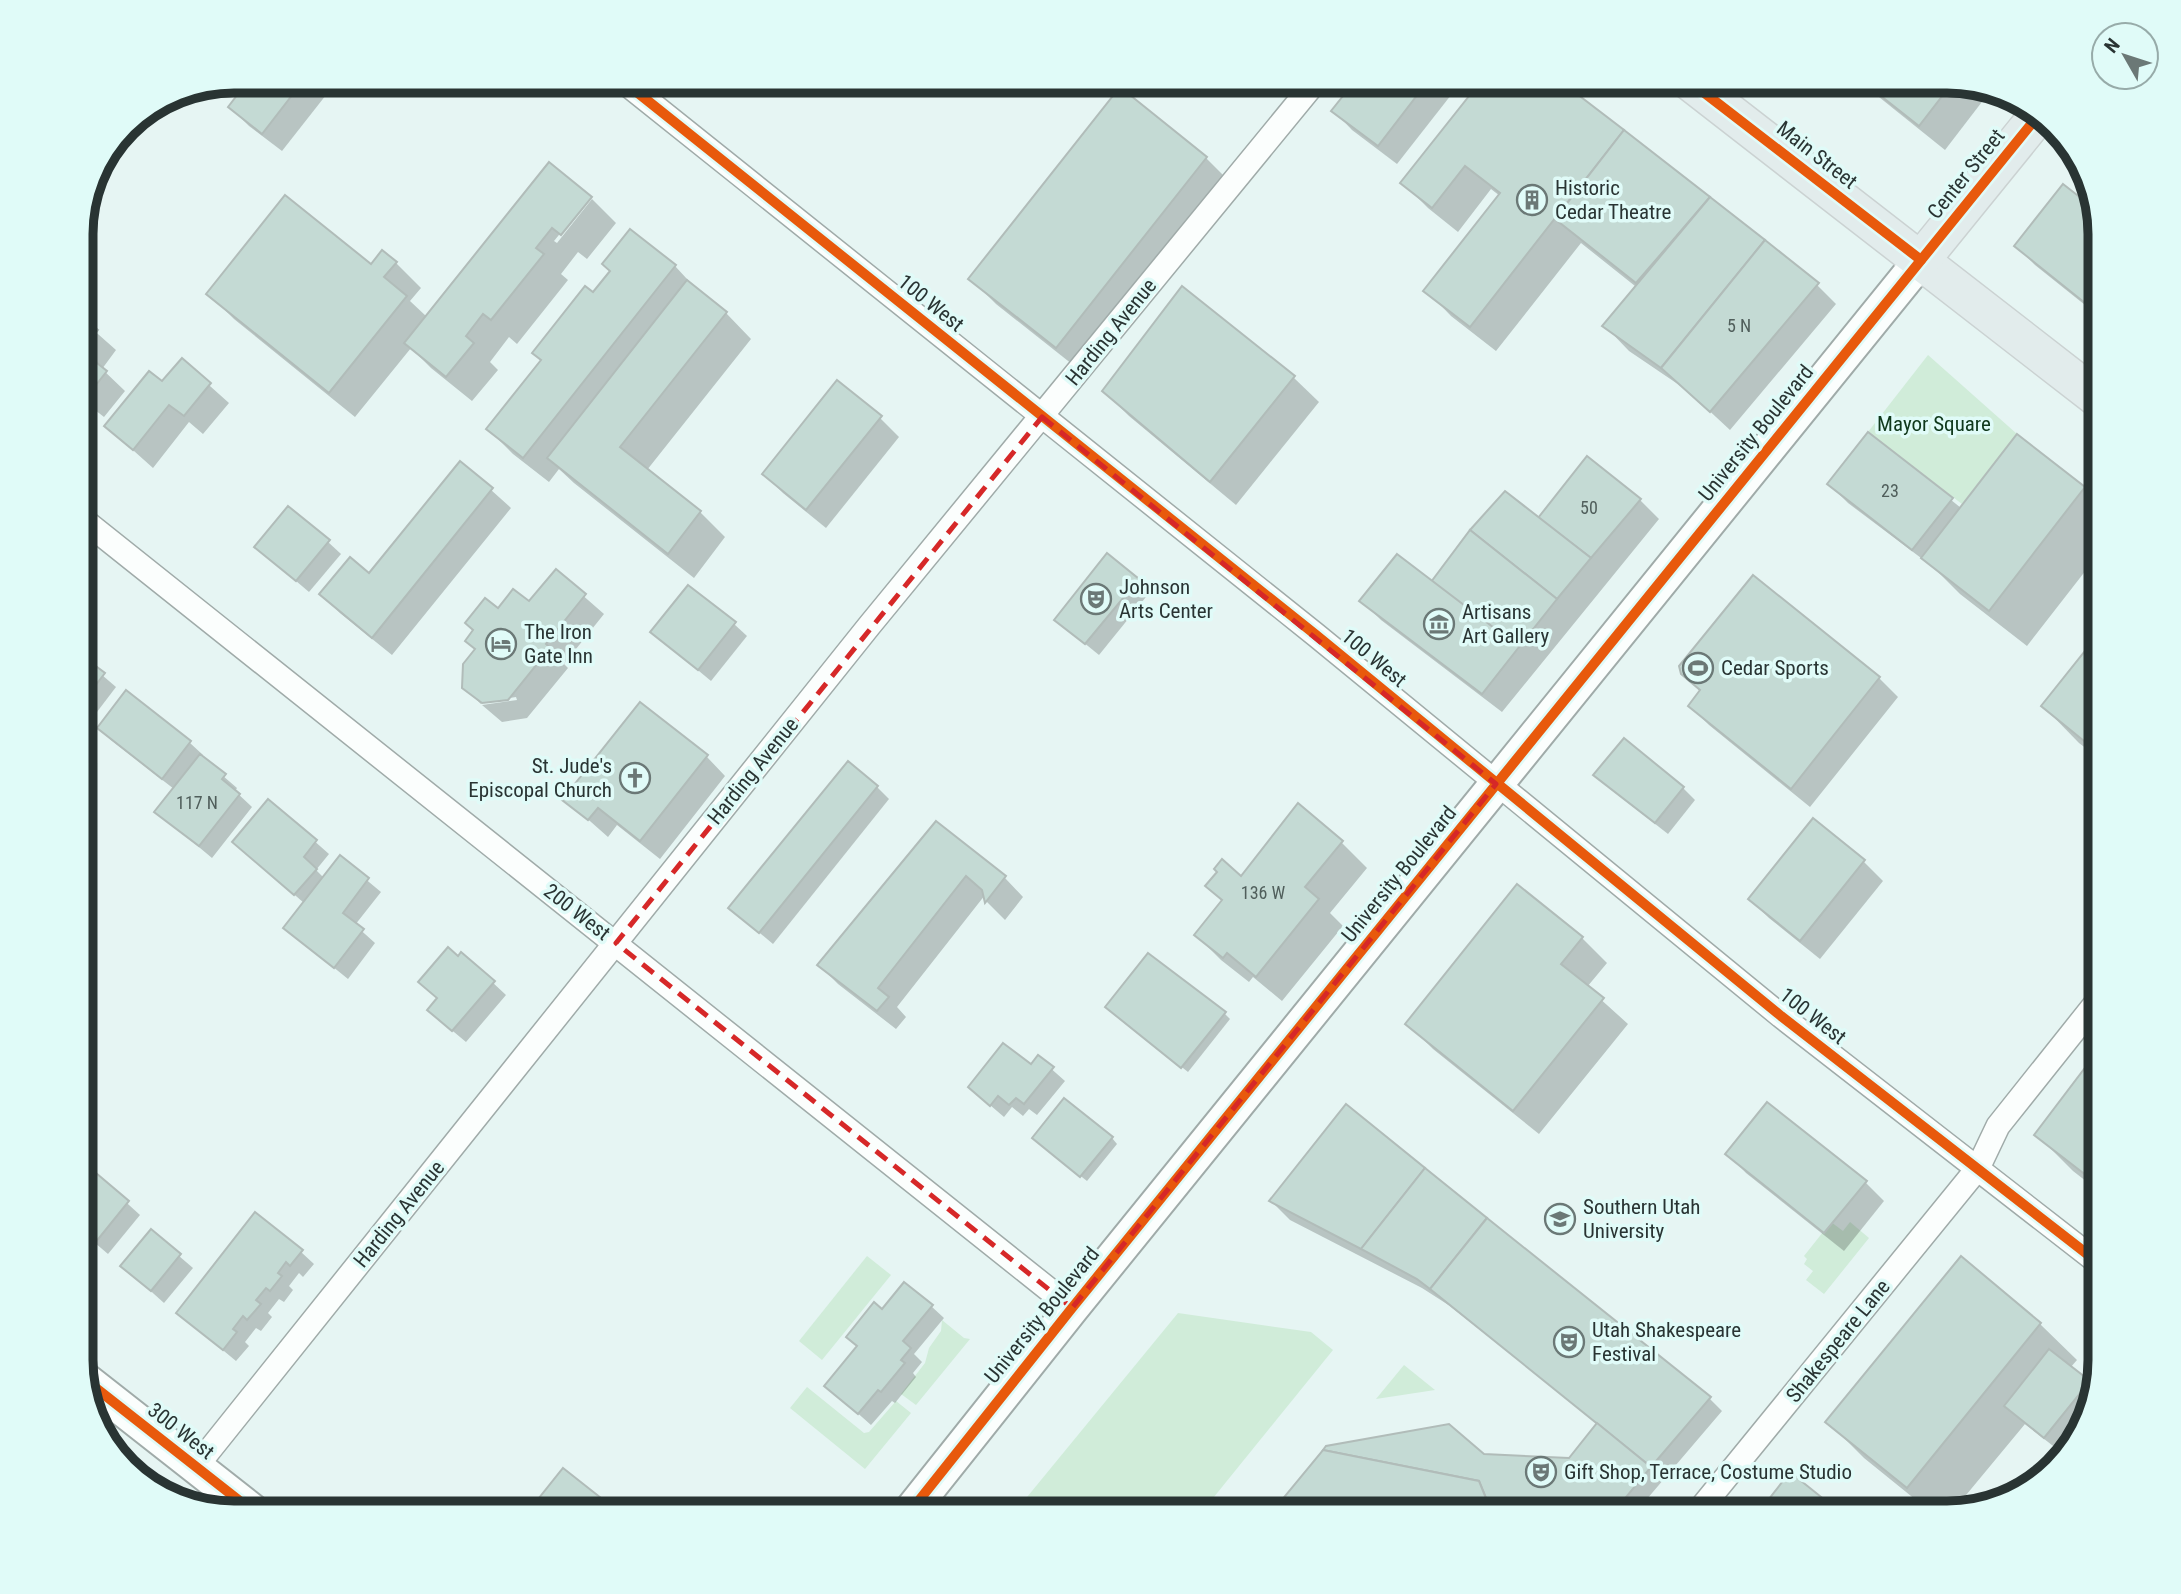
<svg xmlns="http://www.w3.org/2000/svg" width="2181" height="1594" font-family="'Roboto Condensed',sans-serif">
<rect width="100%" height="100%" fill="#e6f5f3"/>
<g fill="#d0ecd9">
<path d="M1928 355 2017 434 1962 504 1868 432Z"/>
<path d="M1831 1222 1843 1231 1850 1222 1869 1238 1824 1294 1806 1280 1813 1271 1804 1264 1807 1259 1804 1256Z"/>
<path d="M867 1256 891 1275 822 1360 799 1341Z"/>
<path d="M1178 1313 1311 1332 1333 1350 1201 1513H1014Z"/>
<path d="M942 1320 964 1338 970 1339 916 1405 901 1394 925 1363 929 1348 941 1331Z"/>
<path d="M1404 1365 1435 1390 1376 1399Z"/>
<path d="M807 1387 864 1433 869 1432 896 1401 911 1413 865 1469 790 1408Z"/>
</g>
<g fill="#0003">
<path d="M250 81H337L282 151 249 126 230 107Z"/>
<path d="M1357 81H1462L1397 164 1352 130 1334 111Z"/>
<path d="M1483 81H1557L1764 242 1817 285 1836 304 1730 430 1688 391 1629 351 1604 325 1635 286 1581 243 1496 351 1451 316 1426 290 1500 196 1491 189 1458 232 1428 208 1403 183Z"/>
<path d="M1859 81H1948L1988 94 1945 150Z"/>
<path d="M1206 158 1231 183 1082 372 996 304 971 279Z"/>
<path d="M589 198 554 241 557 243 592 199 616 223 587 259 578 252 561 274 568 280 517 344 509 337 490 362 498 370 472 401 431 368 411 348 355 417 234 319 209 294 396 263 421 288 410 301 427 317Z"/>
<path d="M2095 212 2100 233V317L2035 265 2016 246Z"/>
<path d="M675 266 699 292 726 313 751 339 647 470 700 512 725 537 694 578 574 483 559 469 549 482 513 454 488 429 594 295Z"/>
<path d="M81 319 116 350 102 369 125 391 104 417 81 399Z"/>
<path d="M182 361 229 403 203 434 189 422 153 468 106 426 163 384Z"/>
<path d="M1293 377 1319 402 1236 505 1129 416 1104 391Z"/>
<path d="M880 418 899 437 826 528 783 493 764 474Z"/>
<path d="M1869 434 1961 508 2017 436 2084 489 2100 505V551L2097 556H2100V575L2090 565 2027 646 1960 594 1933 567 1848 503 1829 484Z"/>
<path d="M461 463 511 508 392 655 340 613 322 594 370 576Z"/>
<path d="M1640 500 1659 519 1502 712 1381 620 1362 601 1432 585 1539 520Z"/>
<path d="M328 542 341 554 309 592 256 547Z"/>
<path d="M556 572 604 614 564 664 568 668 527 718 502 722 482 705 517 700 516 697 481 702V704L464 688 477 650 499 611 529 604Z"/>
<path d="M1138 580 1150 592 1099 655 1056 620Z"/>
<path d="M734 624 747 636 711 681 652 632Z"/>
<path d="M2085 653 2100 666V759L2079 743 2043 706Z"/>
<path d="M81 657 116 687 81 733Z"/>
<path d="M1682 673 1879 678 1898 697 1810 807 1709 725 1690 706 1701 692Z"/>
<path d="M127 693 190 743 203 755 201 757 237 788 235 791 252 807 212 858 157 812 174 789 111 740 99 728Z"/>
<path d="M707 757 725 776 660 859 617 825 608 837 565 799Z"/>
<path d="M1596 774 1683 788 1695 800 1668 834 1608 787Z"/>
<path d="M877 787 889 799 773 944 730 908Z"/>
<path d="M269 801 329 854 316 870 324 878 340 858 381 892 355 925 375 943 348 979 285 928 304 903 234 842Z"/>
<path d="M1298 806 1342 843 1367 868 1330 913 1343 926 1282 1001 1253 977 1249 982 1221 960 1196 935 1223 902 1207 886 1219 872 1242 878Z"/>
<path d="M1813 821 1864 862 1883 881 1820 959 1769 918 1750 899Z"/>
<path d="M937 824 1005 878 1023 897 1005 920 987 902 985 895 897 1007 906 1017 896 1029 838 984 819 965Z"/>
<path d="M1582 938 1607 963 1587 987 1628 1024 1539 1134 1433 1049 1408 1024Z"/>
<path d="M462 954 506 995 466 1042 442 1022 438 999 420 982Z"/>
<path d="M81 987 97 1002 81 1022Z"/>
<path d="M1113 1012 1225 1014 1230 1019 1188 1072Z"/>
<path d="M2100 1051V1192L2073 1171 2036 1134Z"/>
<path d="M1039 1058 1065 1081 1037 1115 1029 1109 1023 1116 1012 1107 1004 1117 983 1099 1031 1067Z"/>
<path d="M1112 1138 1117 1144 1087 1181 1040 1144Z"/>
<path d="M1728 1154 1865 1182 1884 1201 1844 1251 1746 1173Z"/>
<path d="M96 1175 140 1215 108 1254 81 1231V1193Z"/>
<path d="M1271 1201 1486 1220 1710 1399 1722 1411 1635 1513H1273L1325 1451 1570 1459 1599 1424 1450 1306 1422 1288 1290 1220Z"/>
<path d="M151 1232 193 1268 164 1303 123 1266Z"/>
<path d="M301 1252 314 1264 303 1277 299 1273 289 1286 293 1290 284 1302 279 1299 268 1313 272 1317 261 1331 256 1328 245 1342 249 1346 236 1361 178 1313Z"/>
<path d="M931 1306 944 1318 914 1354 922 1362 913 1373 916 1377 895 1403 892 1401 871 1425 827 1386 859 1347 883 1311Z"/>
<path d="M2040 1324 2077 1360 2070 1368 2092 1386 2080 1421 2057 1449 2025 1424 1952 1512 1932 1513 1864 1458 1827 1421Z"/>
<path d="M564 1470 617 1513H529Z"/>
<path d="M1791 1475 1838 1513H1760Z"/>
</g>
<g fill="#c4dad4" stroke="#b1bcb9" stroke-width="2">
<path d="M248 81H303L262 134 228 107Z"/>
<path d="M1355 81H1428L1378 146 1331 111Z"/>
<path d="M1481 81H1560L1624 130 1470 327 1423 291 1500 193 1465 166 1432 208 1400 183Z"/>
<path d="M1862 81H1948L1953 82 1919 126Z"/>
<path d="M1120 87 1207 157 1056 348 968 279Z"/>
<path d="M1624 130 1710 197 1636 283 1555 219Z"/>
<path d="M549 162 592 197 561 235 552 228 536 248 544 254 491 320 483 314 466 336 474 343 446 377 404 343Z"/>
<path d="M2063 184 2095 209 2100 233V315L2014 246Z"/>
<path d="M285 195 371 264 382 250 397 262 384 277 407 296 329 393 206 294Z"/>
<path d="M1710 197 1765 240 1661 368 1602 326Z"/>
<path d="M630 229 676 265 523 458 486 429 541 360 532 353 585 286 593 292 610 271 602 264Z"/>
<path d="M1765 240 1819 283 1710 412 1661 368Z"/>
<path d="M687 280 727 312 620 447 701 511 668 554 547 458Z"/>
<path d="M1182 286 1295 376 1210 482 1102 391Z"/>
<path d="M81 317 98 330 82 351 107 371 84 400 81 397Z"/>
<path d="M182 358 211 383 184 416 169 405 133 450 104 426 149 371 162 381Z"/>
<path d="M837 380 882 416 806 510 762 474Z"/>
<path d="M1868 432 1953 498 1912 550 1827 484Z"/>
<path d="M2017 434 2085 487 1989 611 1921 558Z"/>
<path d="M1587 456 1641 499 1591 558 1538 518Z"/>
<path d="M460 461 493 488 372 638 319 594 350 557 369 573Z"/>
<path d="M1505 491 1591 558 1557 599 1470 530Z"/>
<path d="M288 506 330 540 296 581 254 547Z"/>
<path d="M1470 530 1557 599 1519 647 1431 582Z"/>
<path d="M1107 553 1139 579 1085 644 1054 620Z"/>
<path d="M1397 554 1519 647 1482 694 1359 601Z"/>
<path d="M2100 554V576L2089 567Z"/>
<path d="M556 569 586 594 546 644 550 648 508 700 482 703 462 688 463 664 475 649 465 641 473 630 465 623 485 598 498 608 513 589 529 601Z"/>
<path d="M1753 575 1880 677 1791 789 1688 706 1700 690 1681 674 1679 666Z"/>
<path d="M688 585 736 622 698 670 650 632Z"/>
<path d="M2085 651 2100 663V754L2041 706Z"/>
<path d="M81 655 105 673 81 704Z"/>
<path d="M126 690 191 741 162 779 97 728Z"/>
<path d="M640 702 708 755 640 841 598 808 588 820 562 800Z"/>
<path d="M1624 738 1684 787 1655 823 1593 775Z"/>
<path d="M200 754 226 774 222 779 240 794 199 846 154 812Z"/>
<path d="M848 761 878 786 759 933 728 908Z"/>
<path d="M268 799 317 840 304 857 317 869 294 895 232 842Z"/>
<path d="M1298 803 1343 841 1305 887 1319 899 1256 977 1227 953 1223 958 1194 935 1222 900 1205 886 1217 872 1214 869 1222 859 1241 876Z"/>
<path d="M1813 818 1865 860 1800 941 1748 899Z"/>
<path d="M936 821 1006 876 985 903 982 890 966 876 878 988 889 997 877 1011 817 965Z"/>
<path d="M340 855 369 878 343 913 364 929 334 968 283 928Z"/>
<path d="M1517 884 1583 937 1561 964 1604 998 1513 1111 1405 1024Z"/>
<path d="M448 947 458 956 461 952 495 981 452 1031 427 1010 437 998 418 982Z"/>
<path d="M1148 953 1226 1012 1181 1068 1105 1007Z"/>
<path d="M1003 1043 1031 1064 1038 1055 1054 1067 1024 1104 1016 1098 1009 1105 998 1096 990 1106 968 1087Z"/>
<path d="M2100 1048V1186L2034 1135Z"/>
<path d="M1064 1098 1113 1137 1080 1177 1032 1138Z"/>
<path d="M1767 1102 1867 1181 1824 1233 1725 1154Z"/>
<path d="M1346 1104 1425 1168 1361 1249 1269 1201Z"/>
<path d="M1425 1168 1487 1218 1430 1289 1417 1279 1361 1249Z"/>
<path d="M96 1173 129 1201 95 1243 81 1231V1190Z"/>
<path d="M255 1212 303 1250 290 1266 286 1262 278 1273 282 1276 270 1291 266 1288 256 1300 261 1304 247 1320 243 1316 233 1329 237 1332 223 1350 176 1313Z"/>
<path d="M1487 1218 1711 1397 1651 1467 1430 1289Z"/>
<path d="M151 1229 181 1254 151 1291 120 1266Z"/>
<path d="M1961 1256 2041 1323 1907 1488 1825 1422Z"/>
<path d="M904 1282 933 1305 903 1341 911 1348 901 1360 905 1363 881 1392 878 1390 858 1414 824 1386 857 1346 846 1337 874 1302 882 1309Z"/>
<path d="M2049 1349 2090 1381 2044 1438 2004 1406Z"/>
<path d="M1597 1423 1651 1467 1613 1513H1492L1479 1481 1323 1450 1326 1446 1449 1424 1484 1454 1569 1458Z"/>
<path d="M1323 1450 1479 1481 1492 1513H1271Z"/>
<path d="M563 1468 620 1513H527Z"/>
<path d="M1790 1472 1841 1513H1758Z"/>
</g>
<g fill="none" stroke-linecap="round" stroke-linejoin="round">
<g stroke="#a0aba9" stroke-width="26">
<g id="street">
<path d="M623 81 1316 635 1781 1016 2100 1264"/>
<path d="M81 518 1072 1308"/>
<path d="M196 1467 869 626 1316 81"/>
<path d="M1697 1513 1978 1168 1998 1126 2100 998"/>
</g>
</g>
<g stroke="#a0aba9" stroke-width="37">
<g id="secondary">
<path d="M83 1378 255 1513"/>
<path d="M909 1513 1072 1308 1921 260"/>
</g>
</g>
<g stroke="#cbd2d2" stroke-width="40">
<g id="primary">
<path d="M1689 81 2100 400"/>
<path d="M1921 260 2041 112"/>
</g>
</g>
<use href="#street" stroke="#fbfefd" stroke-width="23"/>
<use href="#secondary" stroke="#fbfefd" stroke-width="33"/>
<use href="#primary" stroke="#e2ecec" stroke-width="37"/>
<g stroke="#e0fbf8" stroke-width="15">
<g id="cycleway">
<path d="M623 81 1316 635 1781 1016 2100 1264"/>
<path d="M1689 81 1921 260"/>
<path d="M83 1378 255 1513"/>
<path d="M909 1513 1072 1308 2041 112"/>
</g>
</g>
<use href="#cycleway" stroke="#e8590c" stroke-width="10"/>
</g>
<path fill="none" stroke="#d62828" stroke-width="5" stroke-dasharray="14 9" stroke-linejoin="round" d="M1042 417 1496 784 1072 1308 616 943Z"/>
<defs>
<g id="building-ring" transform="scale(1.575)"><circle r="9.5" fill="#e0fbf8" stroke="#6b7876" stroke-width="1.5"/><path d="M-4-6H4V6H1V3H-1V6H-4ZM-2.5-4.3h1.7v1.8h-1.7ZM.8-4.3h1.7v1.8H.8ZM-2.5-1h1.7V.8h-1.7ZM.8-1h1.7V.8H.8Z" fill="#6b7876"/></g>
<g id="theatre-ring" transform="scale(1.575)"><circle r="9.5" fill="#e0fbf8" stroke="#6b7876" stroke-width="1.5"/><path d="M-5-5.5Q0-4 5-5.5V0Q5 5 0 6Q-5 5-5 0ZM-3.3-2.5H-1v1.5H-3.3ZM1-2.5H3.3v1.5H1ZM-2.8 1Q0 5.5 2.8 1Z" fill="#6b7876"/></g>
<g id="museum-ring" transform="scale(1.575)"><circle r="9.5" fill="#e0fbf8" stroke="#6b7876" stroke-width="1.5"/><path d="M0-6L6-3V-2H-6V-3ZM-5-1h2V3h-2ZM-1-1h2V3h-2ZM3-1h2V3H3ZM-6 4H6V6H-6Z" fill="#6b7876"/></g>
<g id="hotel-ring" transform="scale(1.575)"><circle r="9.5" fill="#e0fbf8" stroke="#6b7876" stroke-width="1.5"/><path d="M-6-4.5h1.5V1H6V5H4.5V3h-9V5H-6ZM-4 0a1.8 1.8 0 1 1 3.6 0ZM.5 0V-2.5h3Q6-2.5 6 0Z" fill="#6b7876"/></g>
<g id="stadium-ring" transform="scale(1.575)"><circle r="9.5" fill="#e0fbf8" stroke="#6b7876" stroke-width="1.5"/><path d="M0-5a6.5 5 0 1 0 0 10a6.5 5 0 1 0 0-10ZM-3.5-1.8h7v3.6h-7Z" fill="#6b7876"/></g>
<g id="church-ring" transform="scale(1.575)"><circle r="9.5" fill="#e0fbf8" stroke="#6b7876" stroke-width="1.5"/><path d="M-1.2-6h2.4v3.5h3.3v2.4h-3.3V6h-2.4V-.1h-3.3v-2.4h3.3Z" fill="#6b7876"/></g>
<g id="university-ring" transform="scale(1.575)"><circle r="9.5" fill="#e0fbf8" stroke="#6b7876" stroke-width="1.5"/><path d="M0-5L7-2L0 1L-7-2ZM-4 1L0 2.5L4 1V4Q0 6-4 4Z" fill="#6b7876"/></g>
</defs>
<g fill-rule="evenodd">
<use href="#building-ring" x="1532" y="200"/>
<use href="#theatre-ring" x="1096" y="599"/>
<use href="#museum-ring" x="1439" y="624"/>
<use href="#hotel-ring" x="501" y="644"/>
<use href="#stadium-ring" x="1698" y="668"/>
<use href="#church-ring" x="635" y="778"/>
<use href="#university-ring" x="1560" y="1219"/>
<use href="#theatre-ring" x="1569" y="1342"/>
<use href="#theatre-ring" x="1541" y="1472"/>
</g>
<g text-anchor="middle" stroke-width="7" stroke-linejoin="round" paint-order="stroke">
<g font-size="18" fill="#505e5b">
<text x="1739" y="332">5 N</text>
<text x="1890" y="497">23</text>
<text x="1589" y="514">50</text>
<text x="197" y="809">117 N</text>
<text x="1263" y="899">136 W</text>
</g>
<g font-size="21" fill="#293433" stroke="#e0fbf8">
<text transform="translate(1817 155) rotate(38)" y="7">Main Street</text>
<text transform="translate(1966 174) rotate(-51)" y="7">Center Street</text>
<text transform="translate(931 303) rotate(39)" y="7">100 West</text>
<text transform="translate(1111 332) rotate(-51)" y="7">Harding Avenue</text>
<text transform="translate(1756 433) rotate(-51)" y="7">University Boulevard</text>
<text transform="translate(1374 658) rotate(40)" y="7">100 West</text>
<text transform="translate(753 771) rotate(-51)" y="7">Harding Avenue</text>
<text transform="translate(1399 874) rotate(-51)" y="7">University Boulevard</text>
<text transform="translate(577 912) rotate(38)" y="7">200 West</text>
<text transform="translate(1813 1016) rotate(38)" y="7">100 West</text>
<text transform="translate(399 1214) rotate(-51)" y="7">Harding Avenue</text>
<text transform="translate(1042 1315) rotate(-51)" y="7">University Boulevard</text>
<text transform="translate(1838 1341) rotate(-51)" y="7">Shakespeare Lane</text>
<text transform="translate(181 1431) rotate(38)" y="7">300 West</text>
</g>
<g font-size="21" fill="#293433" stroke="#e0fbf8" text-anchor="start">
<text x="1555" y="195">Historic<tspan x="1555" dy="24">Cedar Theatre</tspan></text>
<text x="1119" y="594">Johnson<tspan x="1119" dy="24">Arts Center</tspan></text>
<text x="1462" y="619">Artisans<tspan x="1462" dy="24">Art Gallery</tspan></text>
<text x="524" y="639">The Iron<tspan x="524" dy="24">Gate Inn</tspan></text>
<text x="1721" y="675">Cedar Sports</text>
<text x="612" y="773" text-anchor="end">St. Jude's<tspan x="612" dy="24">Episcopal Church</tspan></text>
<text x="1583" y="1214">Southern Utah<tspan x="1583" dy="24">University</tspan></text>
<text x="1592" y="1337">Utah Shakespeare<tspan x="1592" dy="24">Festival</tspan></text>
<text x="1564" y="1479">Gift Shop, Terrace, Costume Studio</text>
</g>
<g font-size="21" fill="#0f381b" stroke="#e0fbf8">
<text x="1934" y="431">Mayor Square</text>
</g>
</g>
<path d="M0 0H2181V1594H0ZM234 93H1947A141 141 0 0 1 2088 234V1360A141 141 0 0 1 1947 1501H234A141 141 0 0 1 93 1360V234A141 141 0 0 1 234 93Z" fill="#e0fbf8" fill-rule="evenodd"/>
<path fill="none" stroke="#293433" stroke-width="9" d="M234 93H1947A141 141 0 0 1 2088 234V1360A141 141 0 0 1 1947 1501H234A141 141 0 0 1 93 1360V234A141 141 0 0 1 234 93Z"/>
<g transform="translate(2125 56) rotate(309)"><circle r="33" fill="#e0fbf8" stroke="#97aba9" stroke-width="2"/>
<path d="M0-5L12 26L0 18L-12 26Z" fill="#6b7876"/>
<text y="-10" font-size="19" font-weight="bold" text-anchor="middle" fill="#293433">N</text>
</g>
</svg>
